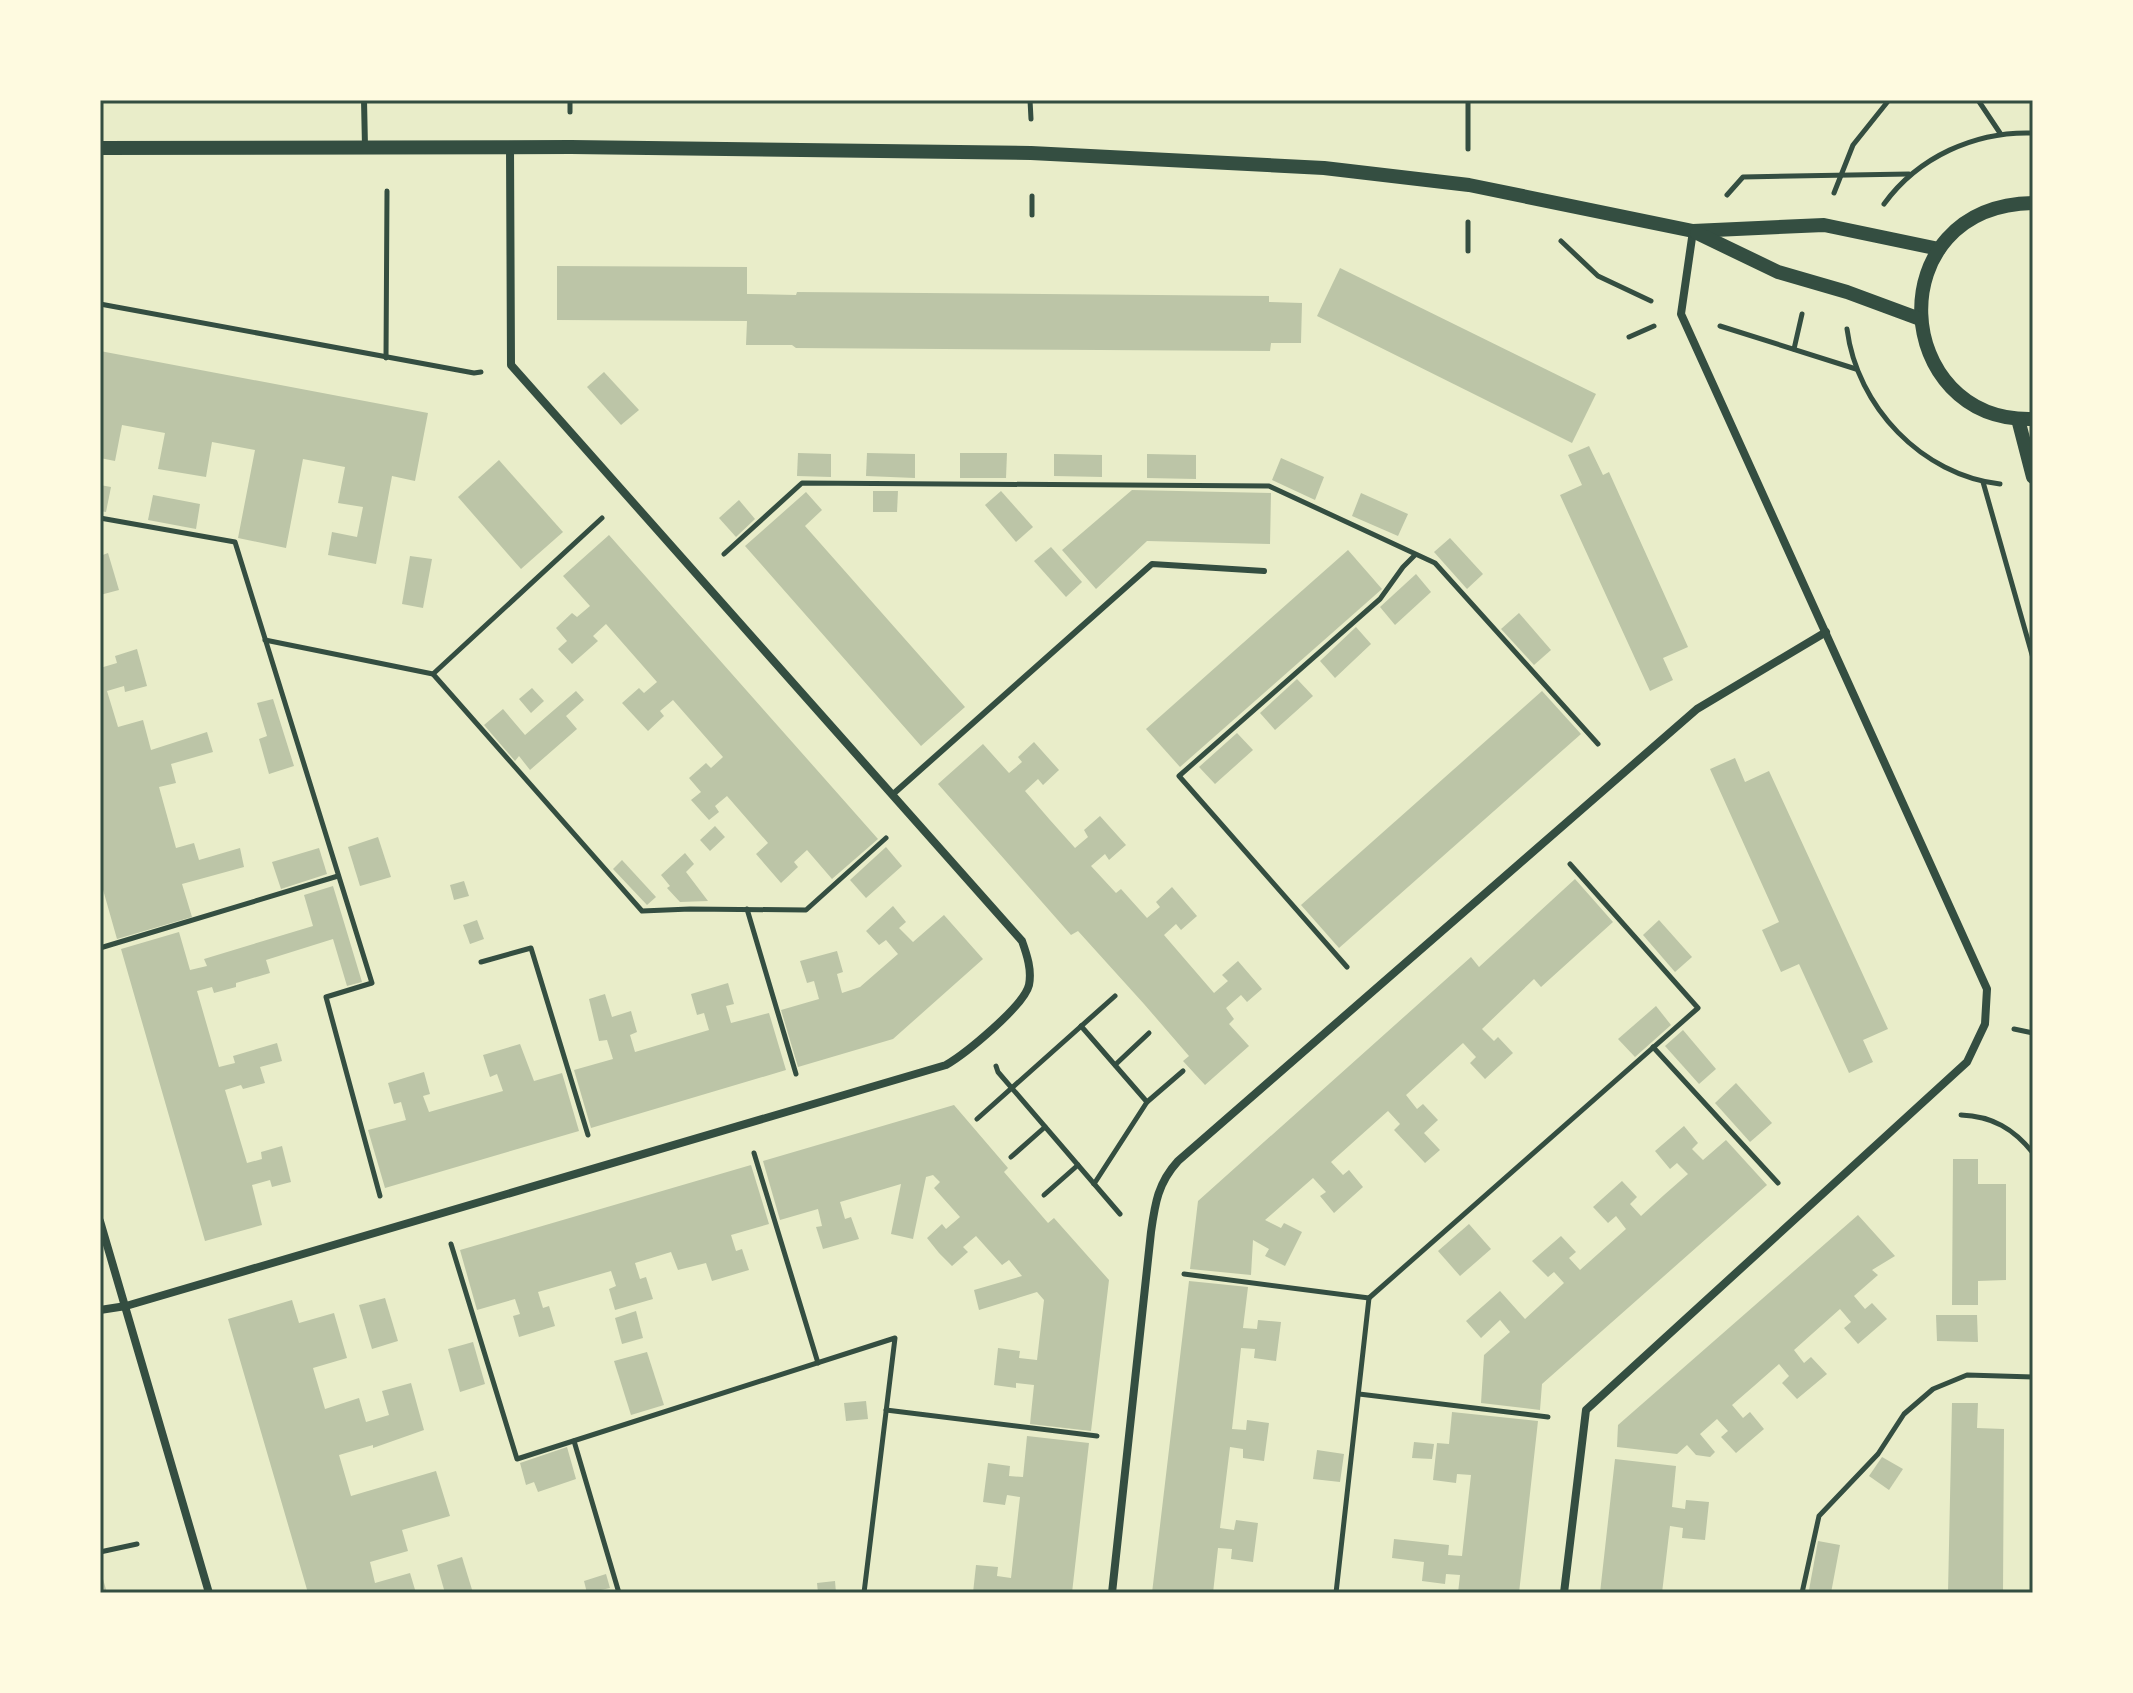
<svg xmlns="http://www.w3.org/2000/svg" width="2133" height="1693" font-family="'Times New Roman',serif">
<rect width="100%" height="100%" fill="#e9edc9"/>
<g fill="#bcc5a7">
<path d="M557 266 747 267V294L796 295 797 292 1269 296V302L1302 303 1301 343H1271L1270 351 796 348 792 345H746L747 321 557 320Z"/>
<path d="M1340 268 1596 394 1572 443 1317 316Z"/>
<path d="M100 351 428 413 415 481 392 476 376 564 328 555 332 532 357 537 363 507 338 503 345 467 303 459 286 548 238 538 255 450 212 442 206 477 158 469 165 433 122 425 115 461 100 458Z"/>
<path d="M604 372 639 410 621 425 587 387Z"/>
<path d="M1589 446 1603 475 1609 472 1688 647 1663 658 1673 680 1650 691 1560 495 1582 485 1568 455Z"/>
<path d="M798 453 831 454V477L797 476Z"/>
<path d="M867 453 915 454V478L866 476Z"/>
<path d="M960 453H1007L1006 478H960Z"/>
<path d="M1054 454 1102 455V477L1054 476Z"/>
<path d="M1147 454 1196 455V479L1147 478Z"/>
<path d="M1281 458 1324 477 1315 500 1272 480Z"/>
<path d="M499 460 563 532 521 569 458 497Z"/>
<path d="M100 485 111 487 106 512 100 511Z"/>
<path d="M1132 490 1271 493 1270 544 1147 541 1096 589 1062 550Z"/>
<path d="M873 491H898L897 512H873Z"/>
<path d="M1001 491 1033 527 1016 542 985 505Z"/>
<path d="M806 492 822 510 805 526 965 707 921 746 745 546Z"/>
<path d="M1361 493 1408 514 1398 536 1352 516Z"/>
<path d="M153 495 200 504 196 529 148 520Z"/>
<path d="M739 500 755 519 736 537 719 518Z"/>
<path d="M609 535 878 839 832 879 807 850 794 862 798 867 781 883 756 854 768 843 727 796 715 806 719 812 709 820 691 800 701 792 689 778 706 763 711 768 723 757 673 700 660 711 664 716 648 731 622 703 639 688 644 693 657 682 606 624 593 636 598 641 572 664 558 649 567 641 556 628 572 613 577 617 590 606 563 576Z"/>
<path d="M1450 538 1483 574 1467 589 1434 552Z"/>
<path d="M1051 547 1082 582 1066 597 1034 561Z"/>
<path d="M1348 550 1382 589 1180 767 1146 729Z"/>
<path d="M108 553 119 590 100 595V556Z"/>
<path d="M410 556 432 559 423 608 402 604Z"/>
<path d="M1416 574 1431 592 1395 625 1380 607Z"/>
<path d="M1519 613 1551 650 1534 665 1501 629Z"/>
<path d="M1356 627 1371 644 1335 678 1320 661Z"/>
<path d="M137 649 147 686 125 692 124 686 107 691 118 727 143 720 151 750 207 732 213 752 171 764 176 783 159 787 176 848 194 843 199 860 240 848 244 867 182 884 192 917 117 939 100 879V668L117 663 115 656Z"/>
<path d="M1297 679 1313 696 1275 730 1260 713Z"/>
<path d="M532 688 544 701 531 713 519 699Z"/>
<path d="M576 691 584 700 566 716 577 729 530 770 519 756 515 761 484 725 503 709 525 735Z"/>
<path d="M1542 691 1581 734 1339 948 1301 905Z"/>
<path d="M273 699 294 766 269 774 259 739 267 736 257 703Z"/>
<path d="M1237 733 1253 750 1215 784 1199 767Z"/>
<path d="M1034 742 1059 770 1043 785 1038 779 1025 791 1050 820 1075 848 1088 837 1084 830 1100 816 1126 845 1109 860 1105 854 1091 866 1116 893 1121 889 1147 918 1160 907 1156 902 1172 887 1197 916 1181 930 1176 924 1164 935 1214 993 1228 981 1222 975 1238 961 1262 989 1247 1002 1241 995 1226 1008 1234 1019 1229 1024 1249 1046 1205 1085 1183 1061 1189 1056 1144 1004 1078 931 1071 935 938 784 983 744 1009 773 1022 762 1018 757Z"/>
<path d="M1735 758 1745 782 1769 771 1888 1029 1863 1040 1873 1062 1849 1073 1799 964 1781 972 1762 930 1779 922 1710 769Z"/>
<path d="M715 826 725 837 710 851 700 840Z"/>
<path d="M378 837 391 877 360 886 348 847Z"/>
<path d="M886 847 902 866 866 898 850 880Z"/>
<path d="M319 848 327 874 281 889 272 862Z"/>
<path d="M685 853 694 864 686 872 708 901 680 902 667 888 670 886 661 875Z"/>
<path d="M622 860 656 897 647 905 613 869Z"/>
<path d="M1575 879 1613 922 1541 987 1534 979 1482 1029 1494 1041 1498 1037 1513 1053 1485 1079 1470 1063 1476 1057 1463 1043 1406 1095 1417 1109 1423 1104 1438 1120 1424 1133 1440 1150 1425 1163 1394 1130 1400 1124 1388 1111 1331 1162 1343 1175 1349 1170 1363 1187 1334 1213 1320 1196 1326 1192 1313 1178 1265 1220 1281 1228 1284 1223 1302 1232 1285 1266 1265 1256 1269 1249 1253 1240 1251 1275 1190 1269 1198 1201 1471 957 1479 967Z"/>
<path d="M464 881 469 896 454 900 450 885Z"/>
<path d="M333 886 362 982 347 986 333 939 266 960 270 973 236 983V987L214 993 212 987 197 991 219 1067 235 1063 233 1056 277 1043 282 1061 260 1067 265 1083 243 1089 241 1085 225 1090 247 1163 262 1159 261 1152 282 1146 291 1182 272 1187 270 1180 252 1185 262 1225 205 1241 121 949 179 932 190 970 207 966 204 959 313 926 304 895Z"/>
<path d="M893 906 906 922 899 928 913 942 944 915 983 959 893 1039 798 1067 781 1010 819 999 814 981 807 983 800 961 837 951 843 972 837 974 842 993 860 987 898 954 886 940 879 945 866 931Z"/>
<path d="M477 920 484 939 470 944 463 925Z"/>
<path d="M1659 920 1692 957 1675 972 1643 935Z"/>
<path d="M728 983 734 1004 726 1006 731 1023 769 1013 786 1070 591 1128 574 1070 613 1059 607 1040 599 1041 589 999 605 994 612 1017 631 1011 637 1032 630 1035 635 1052 709 1030 704 1013 697 1015 691 994Z"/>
<path d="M1656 1006 1671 1025 1635 1057 1618 1039Z"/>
<path d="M1683 1030 1716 1069 1699 1084 1665 1046Z"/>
<path d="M520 1044 534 1081 562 1073 579 1131 385 1188 368 1130 406 1120 401 1102 394 1104 388 1083 424 1072 430 1094 423 1096 429 1112 503 1091 497 1074 490 1077 483 1055Z"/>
<path d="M1736 1083 1772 1123 1750 1142 1715 1103Z"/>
<path d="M954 1105 1008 1168 1004 1172 1048 1223 1054 1218 1109 1280 1091 1431 1030 1424 1034 1385 1016 1383V1388L994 1385 998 1348 1020 1351 1019 1358 1037 1360 1044 1300 1037 1292 979 1310 974 1290 1022 1276 1009 1260 1002 1265 976 1236 963 1247 968 1252 952 1266 939 1253 927 1238 942 1224 946 1229 960 1217 934 1188 940 1182 933 1175 926 1177 913 1239 891 1234 901 1184 840 1202 845 1219 851 1217 859 1239 823 1249 816 1227 822 1226 818 1209 780 1220 763 1161Z"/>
<path d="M1684 1126 1698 1143 1692 1149 1703 1160 1726 1140 1767 1185 1542 1384 1540 1410 1481 1403 1484 1355 1510 1332 1500 1320 1481 1338 1466 1321 1500 1291 1525 1319 1564 1283 1554 1272 1548 1277 1532 1261 1561 1236 1576 1252 1569 1258 1580 1270 1626 1229 1616 1216 1608 1223 1593 1207 1622 1181 1637 1197 1630 1204 1641 1216 1664 1195 1688 1174 1677 1163 1670 1169 1655 1151Z"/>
<path d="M1953 1159H1978V1184H2006V1280L1978 1281V1305H1952Z"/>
<path d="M751 1165 769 1224 731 1235 736 1251 742 1249 749 1270 712 1281 706 1263 678 1270 671 1252 635 1263 640 1279 646 1277 653 1299 615 1310 609 1289 616 1286 611 1271 538 1292 543 1308 549 1306 555 1326 519 1337 513 1316 520 1314 515 1299 477 1310 460 1250Z"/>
<path d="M1858 1215 1895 1256 1872 1270 1878 1275 1854 1296 1865 1309 1872 1303 1887 1319 1858 1344 1844 1328 1851 1322 1840 1309 1794 1350 1804 1363 1811 1357 1827 1374 1797 1399 1782 1383 1789 1376 1779 1364 1754 1386 1732 1405 1743 1418 1750 1412 1764 1429 1736 1453 1721 1437 1728 1431 1717 1419 1700 1434 1715 1452 1710 1457 1696 1455 1687 1445 1677 1454 1617 1447 1618 1425Z"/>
<path d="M1469 1224 1491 1249 1460 1276 1438 1251Z"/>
<path d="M1189 1281 1248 1287 1243 1328 1257 1329 1258 1320 1281 1322 1276 1361 1254 1358 1255 1349 1241 1348 1232 1429 1246 1430 1247 1420 1269 1423 1264 1461 1243 1458V1449L1230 1447 1220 1528 1234 1530 1236 1520 1258 1523 1253 1562 1231 1559 1232 1549 1218 1548 1213 1593H1152Z"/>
<path d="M385 1298 398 1341 372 1349 359 1305Z"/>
<path d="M292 1300 299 1323 334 1313 347 1358 313 1368 325 1409 359 1398 366 1422 389 1415 382 1391 411 1383 424 1430 373 1448V1445L339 1455 351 1496 436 1471 450 1516 402 1530 408 1551 370 1562 375 1583 410 1573 416 1593H308L228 1319Z"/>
<path d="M636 1311 643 1338 622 1344 615 1318Z"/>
<path d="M1936 1315H1977L1978 1342 1937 1341Z"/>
<path d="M473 1342 485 1384 460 1392 448 1349Z"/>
<path d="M647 1352 664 1405 631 1415 614 1361Z"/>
<path d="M866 1401 868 1419 846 1421 844 1403Z"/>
<path d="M1952 1403H1978L1977 1428 2004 1429 2003 1593H1948Z"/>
<path d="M1452 1412 1538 1421 1519 1593H1458L1460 1575 1446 1574 1445 1584 1422 1581 1424 1562 1392 1558 1394 1539 1449 1545 1448 1555 1462 1556 1471 1475 1457 1474 1456 1483 1433 1480 1437 1443 1449 1444Z"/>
<path d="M1027 1436 1089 1443 1072 1593H973L976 1565 998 1567 997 1576 1011 1578 1020 1497 1007 1495 1005 1505 983 1502 988 1463 1010 1466 1009 1476 1023 1477Z"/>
<path d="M1414 1442 1434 1444 1432 1459 1412 1458Z"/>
<path d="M567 1447 576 1479 538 1492 534 1482 526 1485 520 1463Z"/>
<path d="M1317 1450 1344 1454 1340 1482 1313 1479Z"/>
<path d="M1882 1457 1903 1469 1889 1490 1869 1476Z"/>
<path d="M1615 1459 1676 1466 1672 1507 1685 1509 1686 1500 1709 1502 1705 1540 1682 1538 1683 1528 1670 1526 1662 1593H1600Z"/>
<path d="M1818 1541 1840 1545 1831 1593 1809 1590Z"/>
<path d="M462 1557 473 1593H445L437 1565Z"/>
<path d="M100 1572H101L107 1593H100Z"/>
<path d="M606 1574 610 1588 587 1593 584 1581Z"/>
<path d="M835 1581 836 1593H818L817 1583Z"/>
</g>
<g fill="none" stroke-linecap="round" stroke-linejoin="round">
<g stroke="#344e41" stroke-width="5">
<path d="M1030 100 1031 119"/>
<path d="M1978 100 2000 133"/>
<path d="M570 112V100"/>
<path d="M1468 149V100"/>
<path d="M1834 193 1853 145 1889 100"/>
<path d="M1727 195 1743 177 1909 174"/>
<path d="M1032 196V215"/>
<path d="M1884 204C1918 157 1975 131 2033 133"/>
<path d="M1561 241 1598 276 1651 301"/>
<path d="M1468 251V222"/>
<path d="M100 304 474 373 481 372"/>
<path d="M1720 326 1856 369"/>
<path d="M1847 329C1857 407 1922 475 2000 484"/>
<path d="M1629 337 1654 326"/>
<path d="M1794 349 1802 314"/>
<path d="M386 358 387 191"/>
<path d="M1983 482 2033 658"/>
<path d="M100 518 235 542 372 983 326 997 380 1196"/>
<path d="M602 518 433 674 642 911 690 909 806 910 886 838"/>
<path d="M724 554 802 483 1269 486 1435 563 1598 744"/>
<path d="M265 640 433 674"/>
<path d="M747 909 796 1074"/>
<path d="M100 948 338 876"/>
<path d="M481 962 531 948 588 1135"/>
<path d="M1347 967 1179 776 1380 599 1403 567 1415 555"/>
<path d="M1081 1026 1147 1102 1094 1184"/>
<path d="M2014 1029 2033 1033"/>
<path d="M1653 1047 1778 1183"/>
<path d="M1115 1065 1149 1033"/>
<path d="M996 1066 998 1072 1120 1214"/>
<path d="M1147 1102 1183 1071"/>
<path d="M1961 1115C1992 1116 2014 1129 2033 1153"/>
<path d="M977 1119 1115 996"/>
<path d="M754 1153 818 1363"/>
<path d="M1011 1157 1045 1127"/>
<path d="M1044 1195 1078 1165"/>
<path d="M451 1244 517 1459 895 1338 864 1593"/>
<path d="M1184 1274 1369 1298 1698 1008 1570 864"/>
<path d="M1359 1394 1548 1417"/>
<path d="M886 1410 1097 1436"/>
<path d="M574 1441 619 1593"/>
<path d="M100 1552 137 1544"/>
<path d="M1336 1593 1369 1298"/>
<path d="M1802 1593 1819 1516 1878 1454 1904 1414 1933 1389 1967 1375 2033 1377"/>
</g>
<g stroke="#344e41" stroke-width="6">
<path d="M364 100 365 147"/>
<path d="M892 795 1152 564 1264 571"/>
</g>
<g stroke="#344e41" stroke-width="8">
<path d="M100 1221 209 1593"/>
<path d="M100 1310 126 1306 946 1065C965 1054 1024 1006 1029 985 1032 970 1027 955 1022 941L511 365 510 147"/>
<path d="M1112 1593 1151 1232C1155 1203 1158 1183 1178 1161L1697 709 1826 632"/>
<path d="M1564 1593 1586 1410 1967 1062 1985 1024 1987 989 1681 314 1693 231"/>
</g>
<g stroke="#344e41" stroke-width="14">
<path d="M100 148 571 147 1031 153 1324 168 1469 185 1693 231 1824 225 1939 249"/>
<path d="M2033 203C1877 206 1891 423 2033 419"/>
<path d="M1697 233 1778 272 1847 292 1920 319"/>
<path d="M2018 419 2033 477"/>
</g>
</g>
<rect width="2133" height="1693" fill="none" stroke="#fefae0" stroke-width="204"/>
<rect x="102" y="102" width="1929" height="1489" fill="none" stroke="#344e41" stroke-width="3"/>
</svg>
